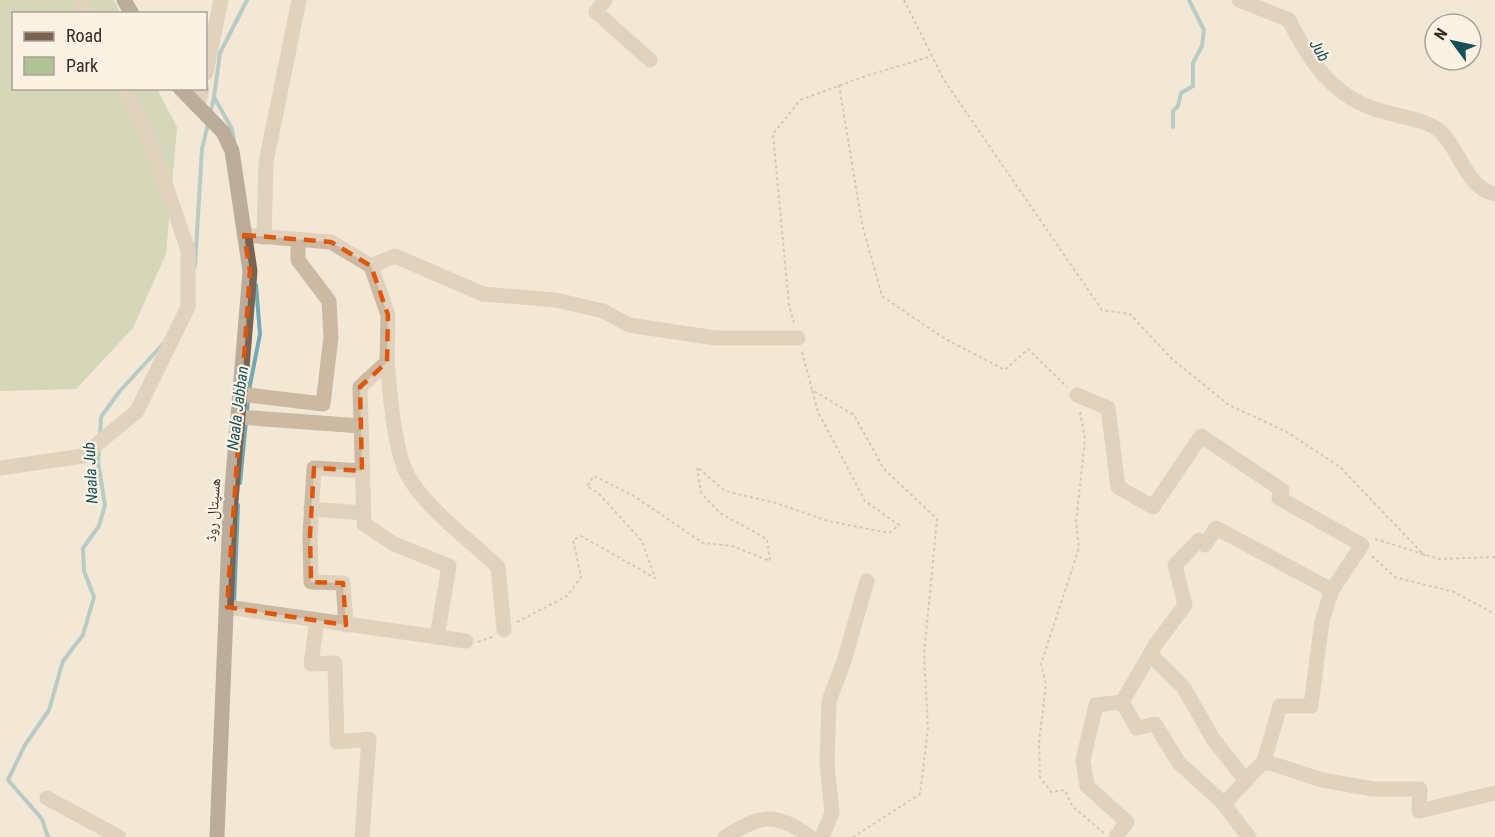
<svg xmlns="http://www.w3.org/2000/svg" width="1495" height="837" font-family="'Roboto Condensed','Noto Naskh Arabic',sans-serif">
<rect width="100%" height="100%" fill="#f3e8d6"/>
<path fill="#afc395" d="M0 0H114L120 13 14 14V88L157 89 177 127 166 254 133 328 76 389 0 391Z"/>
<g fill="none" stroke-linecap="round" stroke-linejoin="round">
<g stroke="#73a9b2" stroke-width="4">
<path d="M210 114 214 98"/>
<path d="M1173 127V111L1178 106 1181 93 1193 86V63L1202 46 1204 30 1189 0"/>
<path d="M234 141 232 129 214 97 220 53 247 0"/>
<path d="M195 266 202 149 208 124"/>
<path d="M249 390 260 334 256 285"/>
<path d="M247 414 248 398"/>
<path d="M100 436 101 417 119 392 163 344"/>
<path d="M240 483 246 421"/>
<path d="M234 605 238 505"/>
<path d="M48 837 42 819 8 780 25 745 49 710 63 661 83 635 94 597 84 571 83 548 99 526 105 505 98 462 99 450"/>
</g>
<g stroke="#b7a38c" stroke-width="2" stroke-dasharray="3 3" stroke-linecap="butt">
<path d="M904 0 944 80 1102 310 1130 314 1172 359 1229 405 1287 432 1340 467 1425 556"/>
<path d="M839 85 862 224 882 296 942 337 1005 370 1028 349 1067 387"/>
<path d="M794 323 789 305 773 134 800 100 863 77 932 56"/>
<path d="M802 352 812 390 854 415 884 469 937 519 924 655 928 728 920 794 853 837"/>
<path d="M1080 412 1085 439 1076 522 1079 548 1041 664 1046 685 1039 743 1040 777 1051 792 1065 790 1072 806 1104 833"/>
<path d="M1375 539 1439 559 1495 557"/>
<path d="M1372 556 1395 577 1454 592 1495 614"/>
<path d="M517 622 567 596 581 577 573 540 581 536 655 578 642 541 599 494 587 486 594 476 634 496 703 543 732 546 770 561 767 539 720 513 701 493 697 467 725 491 776 503 828 521 889 533 899 525 865 501 818 412 812 390"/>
<path d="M478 642 492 637"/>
</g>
<g stroke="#ccb9a1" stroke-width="15">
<path d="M80 0 86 14"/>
<path d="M605 0 596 12 650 60"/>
<path d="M1239 0 1289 20C1310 63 1335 100 1385 112 1402 117 1428 120 1441 132 1460 150 1466 188 1495 194"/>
<path d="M206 73 221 0"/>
<path d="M198 106 202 88"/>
<path d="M244 235 331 242 371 266 388 315 387 362 360 387 364 524 394 544 449 566 437 637"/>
<path d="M264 237 266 162 299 0"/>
<path d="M371 266 395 256 483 294 556 300 603 311 629 325 715 338H798"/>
<path d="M387 362C390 392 393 438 404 467 417 502 470 540 498 567L504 630"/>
<path d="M240 394 323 404 331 337 329 301 298 260V240"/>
<path d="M1077 395 1108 408 1118 487 1153 507 1201 436 1282 490 1279 498 1362 545 1332 590 1216 528 1205 545 1199 540 1175 565 1185 605 1156 644 1122 702"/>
<path d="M239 417 361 426"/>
<path d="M0 468 83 456 137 411 188 307V250L154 151 123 88"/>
<path d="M311 509 364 513"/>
<path d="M227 607 466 641"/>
<path d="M317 621 311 664 335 663 337 742 369 739 362 837"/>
<path d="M346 625 343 583 311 582 310 535 314 468 362 471"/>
<path d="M1150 654 1184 688 1213 739 1246 781"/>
<path d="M1264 761 1280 706H1311L1322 621 1332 590"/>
<path d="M47 798 119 837"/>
<path d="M1224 804 1264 761 1322 780 1373 789H1420L1419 811 1495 793"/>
<path d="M725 837C760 815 776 811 810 837"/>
<path d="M822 837 832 813 827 764 829 701 844 661 867 581"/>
<path d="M1116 837 1127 822 1087 786 1083 760 1096 705 1122 702 1137 728 1155 724 1179 763 1221 801 1249 837"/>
</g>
<g stroke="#796454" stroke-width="15">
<path d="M124 0 132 14"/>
<path d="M180 88 223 132 232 151 250 271 230 513 217 837"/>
</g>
</g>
<path d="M0 0H1495V837H0ZM244 235 331 242 371 266 388 315 387 362 360 387 362 471 314 468 310 535 311 582 343 583 346 625 227 607 250 271Z" fill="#f3e8d6" fill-opacity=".55" fill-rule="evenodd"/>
<path fill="none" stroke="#df570d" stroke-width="4.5" stroke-dasharray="12 8" stroke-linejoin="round" d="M244 235 331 242 371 266 388 315 387 362 360 387 362 471 314 468 310 535 311 582 343 583 346 625 227 607 250 271Z"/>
<g text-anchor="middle" stroke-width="4.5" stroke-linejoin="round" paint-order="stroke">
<g font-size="15" fill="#352c25" stroke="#faf2e2">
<text transform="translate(213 510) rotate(-86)" y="5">ھسپتال روڈ</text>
</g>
<g font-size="16" font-style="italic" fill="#174f5a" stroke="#faf2e2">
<text transform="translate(1320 50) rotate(59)" y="6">Jub</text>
<text transform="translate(237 408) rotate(-83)" y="6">Naala Jabban</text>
<text transform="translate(90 473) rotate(-93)" y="6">Naala Jub</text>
</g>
</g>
<rect x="12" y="12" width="195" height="78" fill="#faf2e2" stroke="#aba396" stroke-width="1.5"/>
<rect x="24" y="32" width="30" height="9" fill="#796454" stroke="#aba396" stroke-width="1.5"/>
<text x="66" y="42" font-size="18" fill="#352c25">Road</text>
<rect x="24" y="57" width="30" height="18" fill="#afc395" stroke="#aba396" stroke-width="1.5"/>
<text x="66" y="72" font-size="18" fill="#352c25">Park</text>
<g transform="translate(1453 42) rotate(303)"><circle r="28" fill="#faf2e2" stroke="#aba396" stroke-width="1.5"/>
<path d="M0-4.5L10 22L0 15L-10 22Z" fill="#174f5a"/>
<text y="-9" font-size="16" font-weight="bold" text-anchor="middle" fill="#352c25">N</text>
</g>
</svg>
